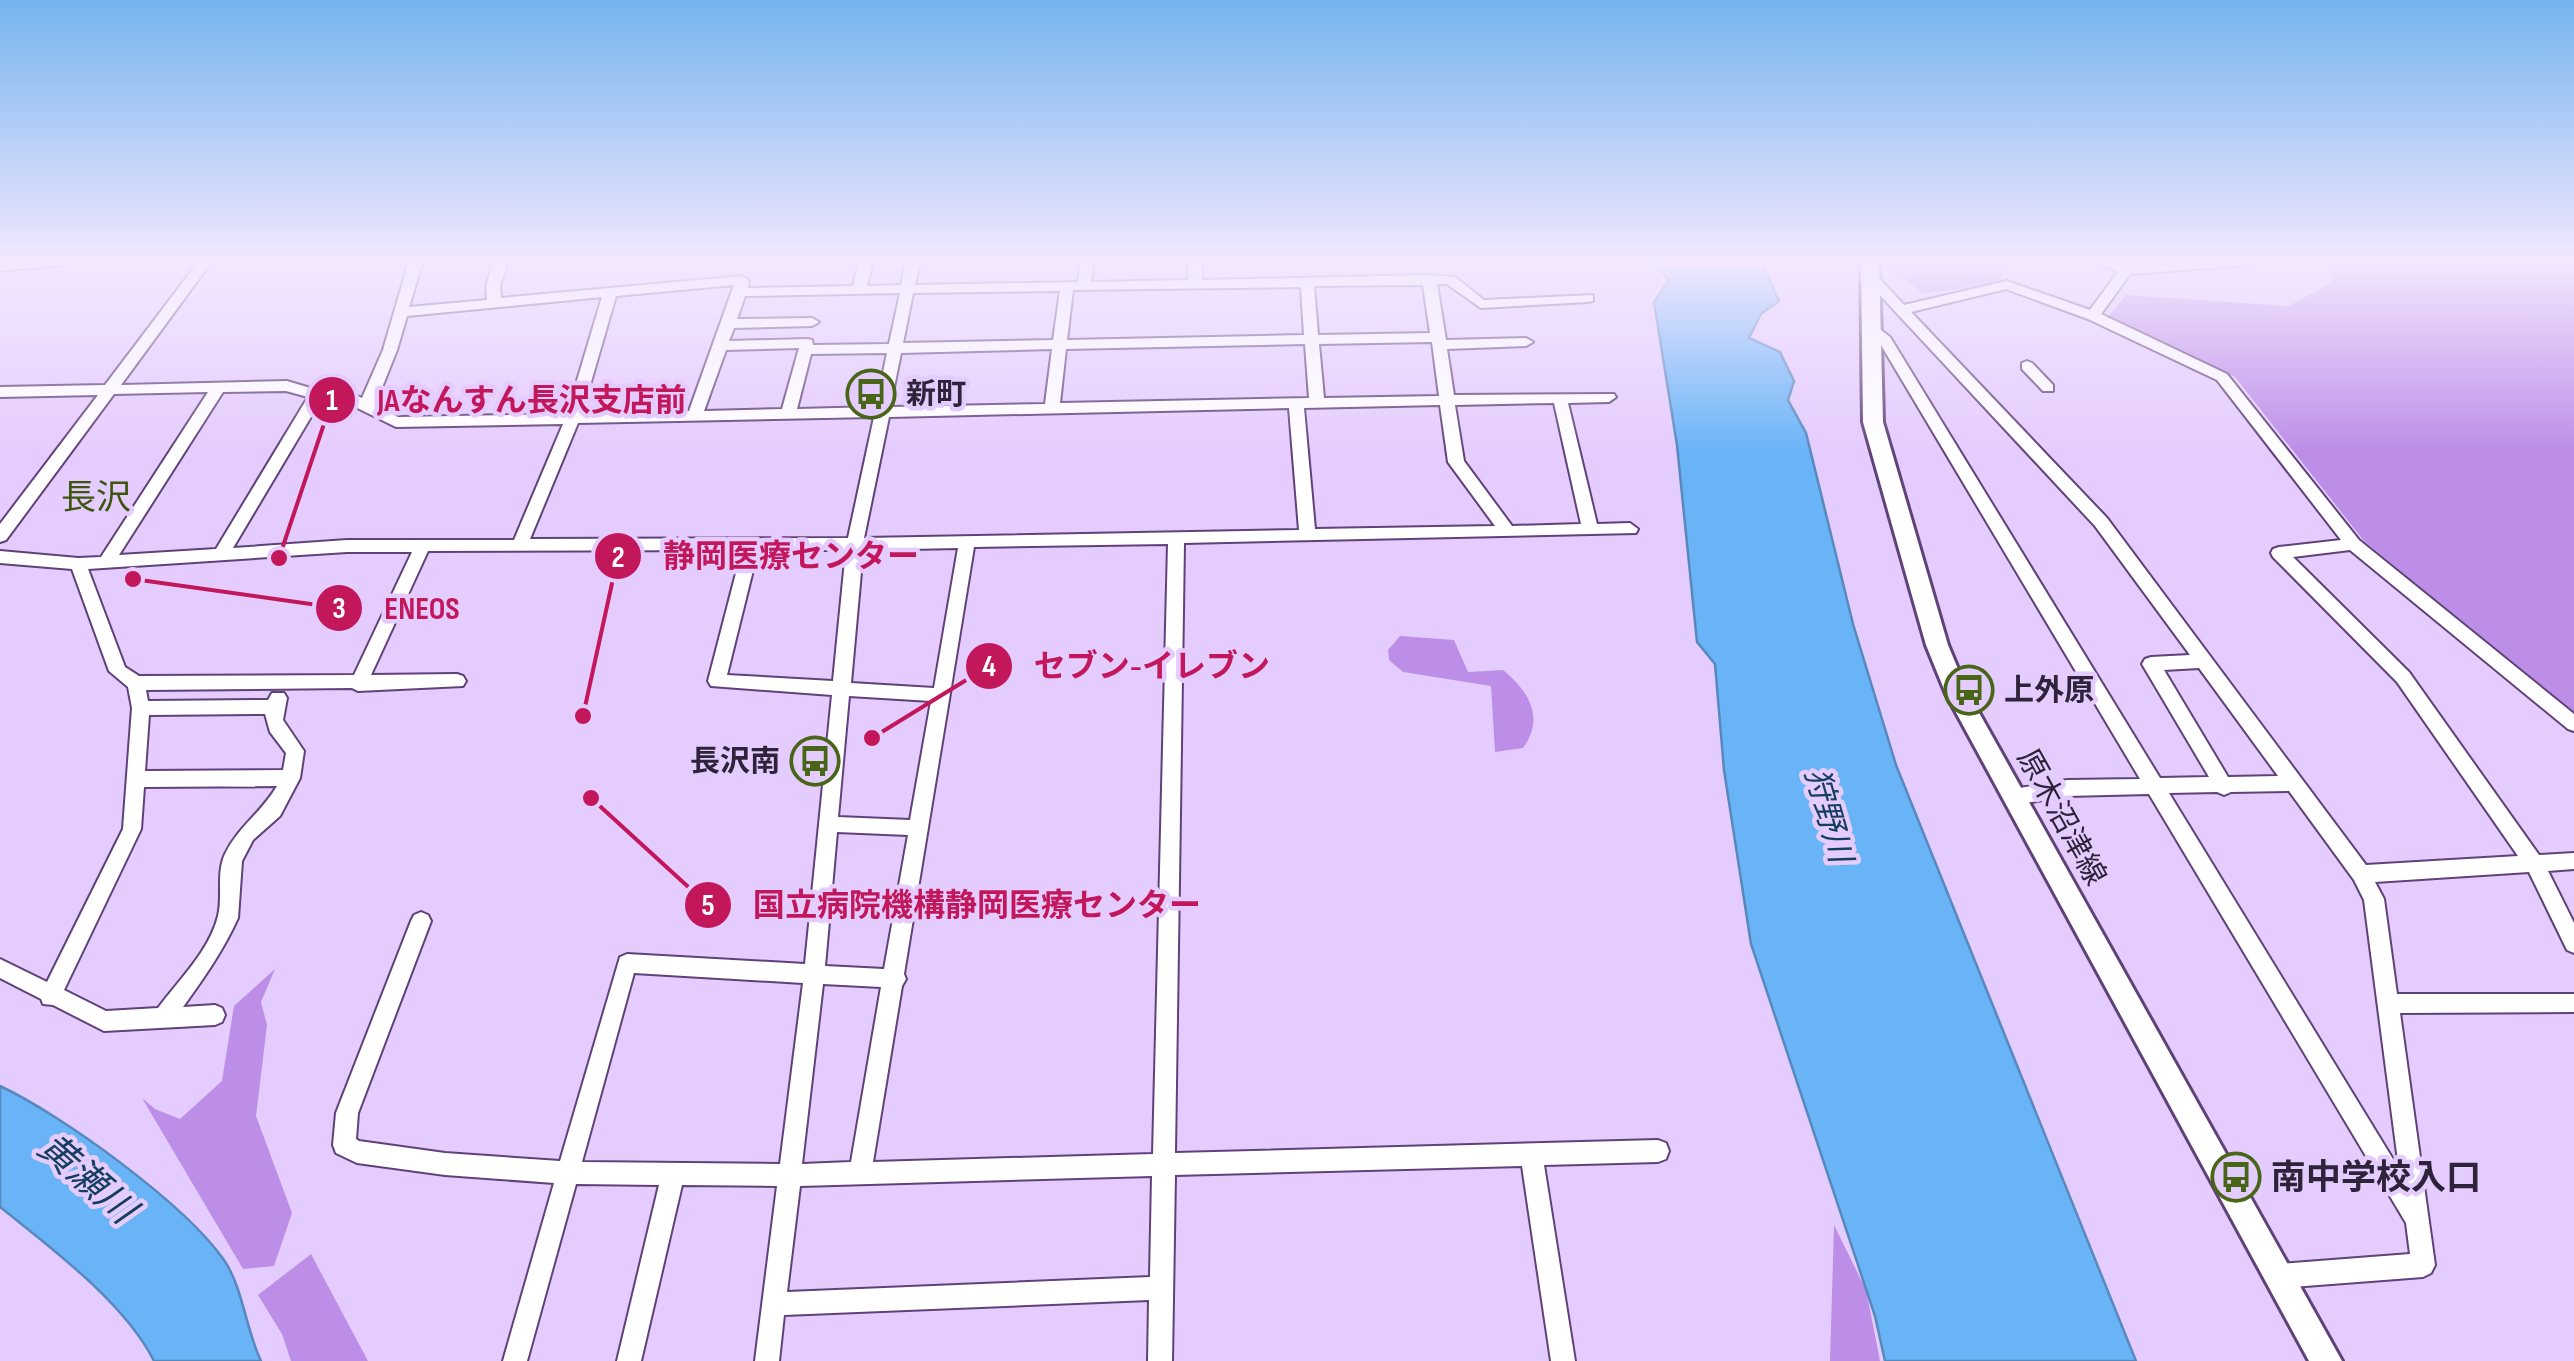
<svg xmlns="http://www.w3.org/2000/svg" width="2574" height="1361" font-family="'Sofia Sans Condensed','Noto Sans JP',sans-serif">
<rect width="100%" height="100%" fill="#e5ccfe"/>
<g fill="#bc8ee7">
<path d="M1881 261H2005L2000 282 1924 294Z"/>
<path d="M2335 261H2574V716L2364 541 2235 377 2107 318 2126 295 2289 306 2332 282Z"/>
<path d="M1400 636 1454 640 1468 672 1503 670C1529 691 1545 718 1523 748L1495 752 1491 686 1403 672 1389 660 1388 650Z"/>
<path d="M275 969 261 1002 267 1025 256 1116 292 1213 274 1266 243 1269 142 1098 155 1109 180 1119 222 1081 234 1006Z"/>
<path d="M1834 1225 1866 1290 1880 1361H1830Z"/>
<path d="M311 1254 368 1361H291L282 1334 258 1295Z"/>
</g>
<g fill="#69b4f7" stroke="#5888be" stroke-width="2.5">
<path d="M1652 261H1761L1779 301 1761 314 1749 338 1780 352 1794 381 1788 400 1806 433 1853 624 1896 765 2136 1361H1885L1875 1316 1751 944 1724 770 1715 664 1697 642 1677 445 1654 302 1669 280Z"/>
<path d="M0 1086C62 1115 185 1204 224 1260 243 1288 246 1330 261 1361H154C125 1303 50 1247 0 1207Z"/>
</g>
<g fill="none" stroke-linecap="round" stroke-linejoin="round">
<g stroke="#5f4278" stroke-width="4">
<g id="minor">
<path d="M17 261H68L62 265 0 271V263Z"/>
<path d="M199 261H212L121 385 287 381 317 390H344L362 398 383 350 409 261H423L409 307 487 300 486 286 494 261H508L500 286 501 298 742 276 749 280 748 288 853 286 859 261H873L867 286 901 285 906 261H920L915 285 1078 282 1080 261H1094L1091 282 1188 280V261H1202V280L1429 275 1455 277 1484 300 1593 295V301L1588 302 1481 308 1447 284H1437L1446 340 1526 338 1533 342 1526 346 1447 349 1454 395 1614 394 1616 397 1609 402 1568 403 1597 524 1630 523 1638 529 1636 533 1184 543 1175 1153 1658 1140 1666 1143 1669 1151 1666 1159 1658 1162 1544 1165 1575 1361H1551L1522 1166 1175 1175 1172 1361H1148L1149 1300 784 1315 779 1361H755L777 1186 682 1185 641 1361H617L659 1185 576 1184 527 1361H503L554 1183 445 1175 357 1163 336 1153 333 1145 336 1113 411 921 414 915 421 912 428 915 431 921 358 1113 356 1139 359 1141 445 1153 560 1161 620 957 627 954 805 964 832 695 711 686 708 681 742 550 428 551 371 675 457 674 463 676 466 681 463 686 358 691 352 688 146 690 148 701 268 700 272 693H284L287 698 283 720 304 751 300 778 280 816 253 840 242 861 238 918C223 951 204 978 183 1007L215 1005 222 1008 225 1015 222 1022 215 1025 104 1031 53 1005 43 1004 41 999 0 978V959L47 982 123 829 132 708 128 687 109 671 72 569 0 563V551L78 558 101 557 208 392 114 394 6 540 0 542V524L98 395 0 397V387L105 385ZM734 285 689 411 582 413 616 296ZM1423 285 1430 333 1318 335 1314 286ZM1301 287 1304 335 1067 340 1073 290ZM1060 291 1053 340 903 343 913 293ZM900 293 889 344 813 345 812 340 807 339 729 341 734 328 812 326 819 322 812 318 737 319 745 296ZM602 297 567 414 398 417 375 405 397 350 407 316ZM1432 342 1439 396 1324 398 1319 344ZM1305 344 1309 398 1060 403 1066 349ZM799 348 782 409 704 411 726 350ZM1052 349 1045 404 890 407 901 353ZM887 353 876 407 797 409 811 354ZM286 391 308 397 216 549 119 555 223 392ZM321 400H341L396 427 563 424 514 540H347L233 548ZM1554 403 1581 524 1512 526 1464 461 1455 405ZM1440 405 1448 462 1495 526 1315 529 1304 408ZM1289 408 1299 530 864 538 889 417ZM874 417 848 538 530 539 578 423ZM1168 544 1153 1154 873 1162 902 986 906 979 904 974 974 547ZM958 548 934 688 851 683 863 550ZM758 550H846L833 681 727 675ZM347 552H412L354 675 139 676 125 667 88 569ZM849 696 931 701 910 820 838 817ZM265 714 270 732 286 753 283 770 145 771 149 715ZM277 786C262 812 238 827 225 854 216 873 223 896 218 916 210 950 178 981 158 1008L106 1011 64 990 141 829 144 787ZM837 832 908 835 884 969 825 966ZM634 973 803 983 780 1164 582 1162ZM823 984 881 987 851 1162 802 1164ZM1152 1176 1150 1277 787 1292 800 1186Z"/>
<path d="M2094 261C2107 261 2120 266 2132 265 2172 265 2212 261 2251 261L2245 265 2130 274 2101 314 2227 374 2359 540 2574 714V731L2568 729 2350 550 2293 557 2409 672 2539 855 2574 853V869L2548 871 2574 923V953L2567 950 2529 872 2375 882 2384 899 2397 994H2574V1012L2400 1013 2435 1265 2431 1273 2423 1277 2278 1288 2270 1284 2266 1276 2270 1268 2278 1264 2410 1254 2406 1223 2149 794 2067 796 2014 805 2007 802 2005 797 2007 792 2014 789 2067 780 2140 779 1878 340 1865 330 1867 327H1877L1890 337 2160 778 2209 777 2142 664 2145 659 2151 657 2190 655 2095 526 1864 278 1871 274 1876 275 1904 305 2007 281 2090 310 2118 272ZM2006 289 2088 319 2217 380 2341 540 2279 547 2273 549 2271 553 2273 557 2397 682 2518 856 2366 865 2107 518 1911 312ZM2199 668 2278 776 2228 777 2164 670ZM2289 791 2354 880 2364 900 2399 1169 2169 793 2217 792 2224 795 2231 792Z"/>
<path d="M2027 361 2032 363 2053 385V391H2043L2022 369V363Z"/>
</g>
</g>
<g stroke="#5f4278" stroke-width="6">
<path id="major" d="M1861 261H1879L1883 422 1948 645 1968 693 2342 1361H2309L1946 694 1926 645 1863 422Z"/>
</g>
<use href="#minor" fill="#fff" fill-rule="evenodd"/>
<use href="#major" fill="#fff" fill-rule="evenodd"/>
</g>
<linearGradient id="sky" x2="0" y2="1"><stop stop-color="#75b4ee"/><stop offset="0.58" stop-color="#f3e8ff"/><stop offset="1" stop-color="#f3e8ff" stop-opacity="0"/></linearGradient>
<rect width="2574" height="452" fill="url(#sky)"/>
<defs>
<g id="bus-ring" transform="scale(2.5)"><circle r="9.5" fill="#e5ccfe" stroke="#496517" stroke-width="1.5"/><path d="M-5-6H5V4H4V6H2V4H-2V6H-4V4H-5ZM-3.5-4V0h7V-4ZM-3.5 1.2v1.5H-2V1.2ZM2 1.2v1.5H3.5V1.2Z" fill="#496517"/></g>
</defs>
<g fill-rule="evenodd">
<use href="#bus-ring" x="871" y="394"/>
<use href="#bus-ring" x="1969" y="690"/>
<use href="#bus-ring" x="815" y="761"/>
<use href="#bus-ring" x="2236" y="1177"/>
</g>
<g text-anchor="middle" stroke-width="9" stroke-linejoin="round" paint-order="stroke">
<g font-size="30" font-weight="bold" fill="#2f233a" stroke="#e5ccfe" text-anchor="start">
<text x="906" y="404">新町</text>
<text x="2004" y="700">上外原</text>
<text x="780" y="771" text-anchor="end">長沢南</text>
</g>
<g font-size="30" fill="#2f233a" stroke="#e5ccfe">
<text transform="translate(2062 817) rotate(61)" y="10">原木沼津線</text>
</g>
<g font-size="32" font-style="italic" fill="#163e60" stroke="#e5ccfe">
<text transform="translate(1829 815) rotate(74)" y="11">狩野川</text>
</g>
<g font-size="35" fill="#3d550d" stroke="#e5ccfe">
<text x="96" y="509">長沢</text>
</g>
<g font-size="35" font-weight="bold" fill="#2f233a" stroke="#e5ccfe" text-anchor="start">
<text x="2271" y="1189">南中学校入口</text>
</g>
<g font-size="38" font-style="italic" fill="#163e60" stroke="#e5ccfe">
<text transform="translate(87 1178) rotate(41)" y="13">黄瀬川</text>
</g>
</g>
<path fill="none" stroke="#c2185b" stroke-width="4" d="M279 558L332 400M583 716L618 556M133 579L339 608M872 738L989 666M591 798L708 905"/>
<g fill="#c2185b" stroke="#e5ccfe" stroke-width="4">
<circle cx="279" cy="558" r="10"/>
<circle cx="583" cy="716" r="10"/>
<circle cx="133" cy="579" r="10"/>
<circle cx="872" cy="738" r="10"/>
<circle cx="591" cy="798" r="10"/>
<circle cx="332" cy="400" r="25"/>
<circle cx="618" cy="556" r="25"/>
<circle cx="339" cy="608" r="25"/>
<circle cx="989" cy="666" r="25"/>
<circle cx="708" cy="905" r="25"/>
</g>
<g font-size="30" text-anchor="middle" font-weight="bold" fill="#fff">
<text x="332" y="410">1</text>
<text x="618" y="567">2</text>
<text x="339" y="618">3</text>
<text x="989" y="676">4</text>
<text x="708" y="915">5</text>
</g>
<g font-size="32" text-anchor="middle" font-weight="bold" fill="#c2185b" stroke="#e5ccfe" stroke-width="9" stroke-linejoin="round" paint-order="stroke">
<text x="532" y="411">JAなんすん長沢支店前</text>
<text x="791" y="567">静岡医療センター</text>
<text x="422" y="619">ENEOS</text>
<text x="1152" y="677">セブン-イレブン</text>
<text x="977" y="916">国立病院機構静岡医療センター</text>
</g>
</svg>
